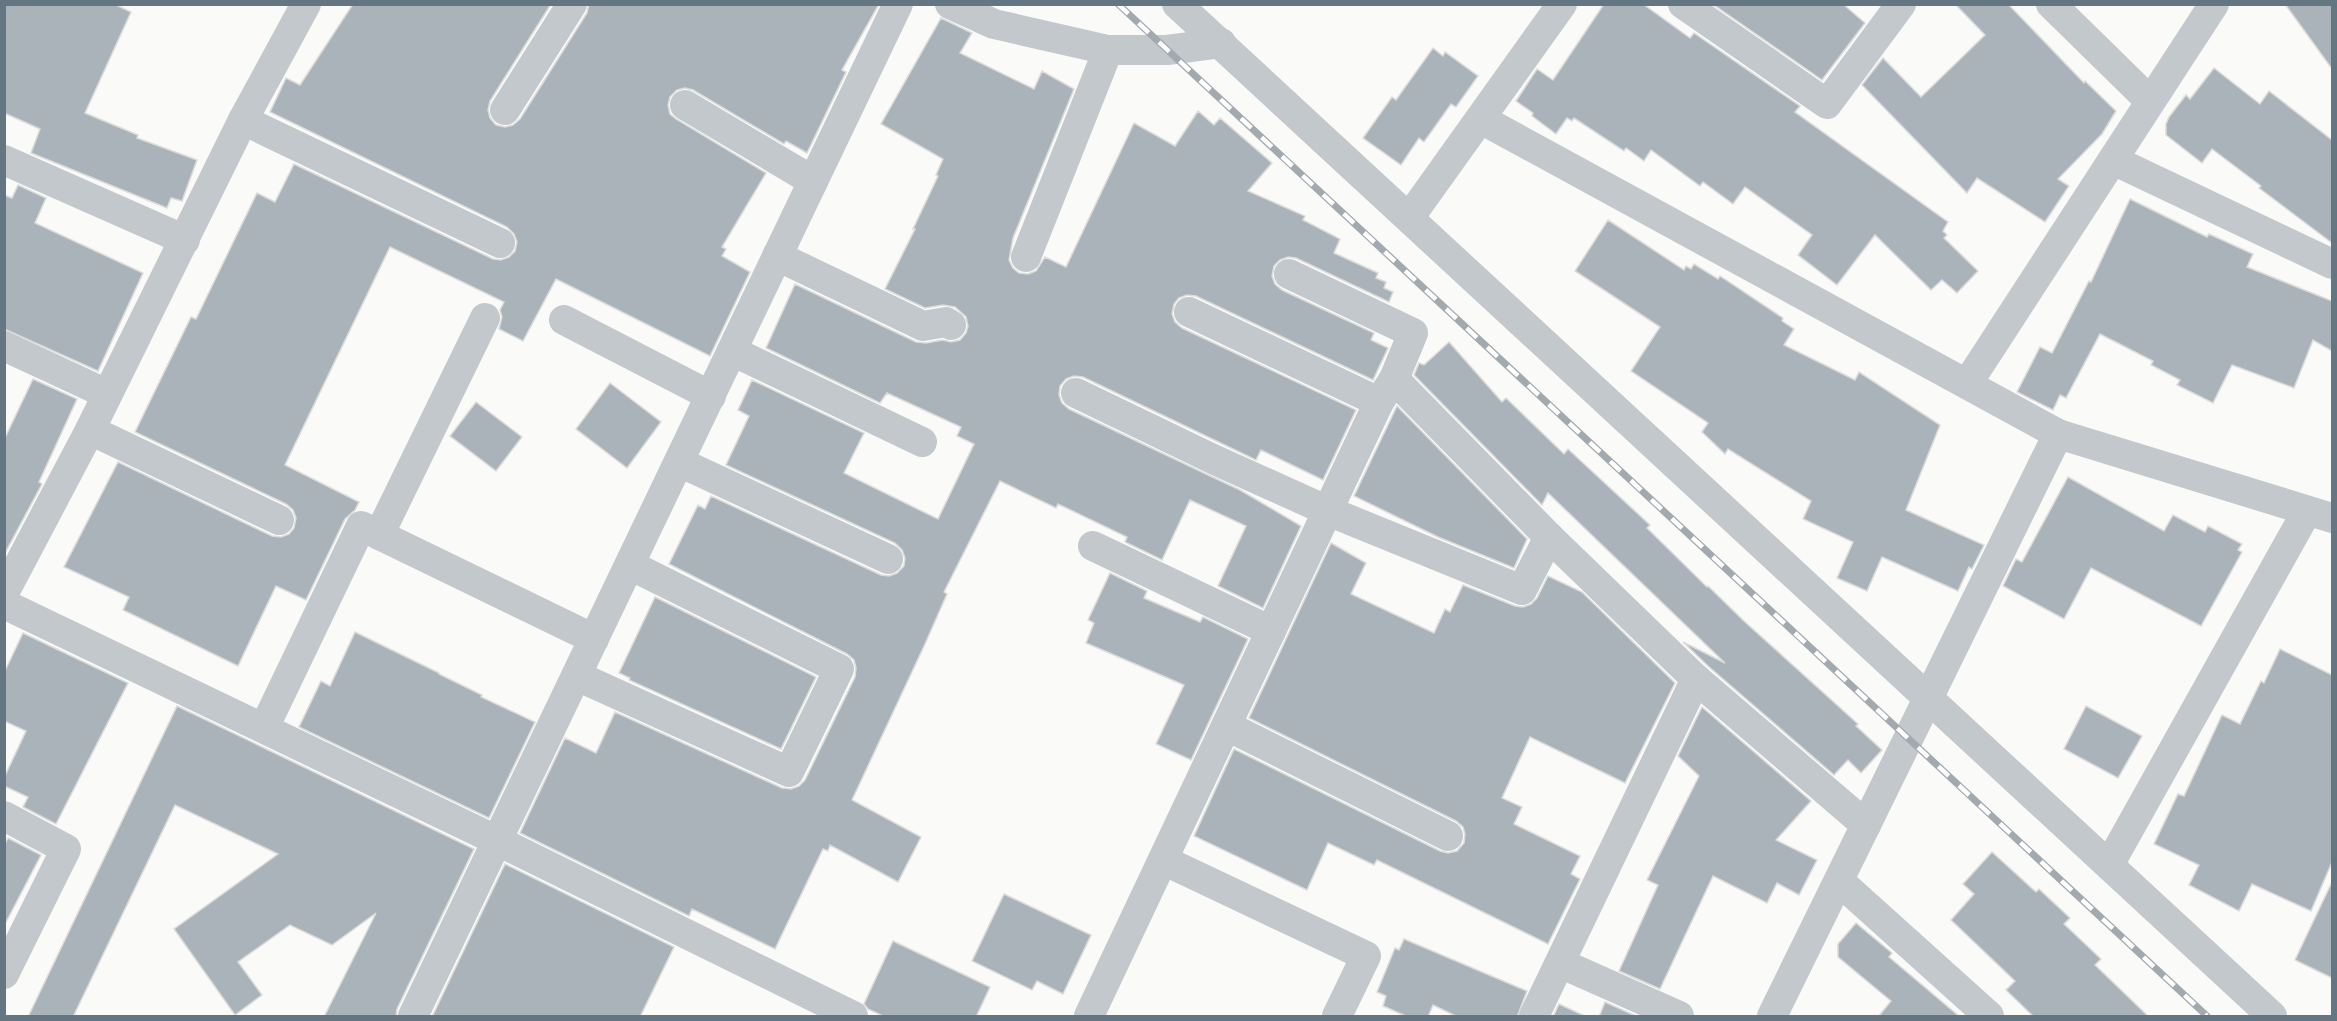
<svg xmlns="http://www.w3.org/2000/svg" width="2337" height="1021" font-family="'Exo 2',sans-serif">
<rect width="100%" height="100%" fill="#fafaf8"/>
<g fill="#aab3b9" stroke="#dcdcda" stroke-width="1.5">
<path d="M4 4H114L131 12 85 113 138 135 137 138 197 160 182 201 171 198 167 208 31 153 40 129 4 113Z"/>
<path d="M353 4H551L490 101 488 110 490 118 496 125 505 127 513 125 520 119 587 13 589 4H879L842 70 846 72 807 153 786 141 784 144 693 90 685 88 677 90 670 97 668 105 670 114 676 119 766 173 722 247 726 249 722 256 750 272 710 356 556 279 523 341 499 329 502 317 500 310 504 302 390 247 285 465 359 502 355 510 345 519 306 600 276 586 238 666 123 610 129 597 64 567 118 462 272 536 281 537 289 534 294 528 296 518 293 510 286 504 135 432 191 317 196 319 257 193 275 202 294 164 493 259 501 260 509 257 515 251 517 242 514 234 507 227 270 112 286 78 300 85Z"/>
<path d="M1604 4H1643L1690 38 1694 33 1800 106 1795 112 1948 222 1943 231 1947 235 1944 238 1978 271 1957 293 1942 280 1931 290 1875 235 1837 285 1798 255 1812 235 1745 187 1733 204 1703 182 1700 186 1651 150 1644 161 1626 148 1624 151 1574 118 1572 121 1567 118 1556 134 1532 116 1533 113 1516 101 1537 69 1553 80Z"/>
<path d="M1843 4 1865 23 1822 80 1714 5Z"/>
<path d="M1955 4H2008L2084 83 2085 81 2116 111 2102 134 2058 179 2069 186 2045 222 1977 178 1967 193 1862 85 1883 58 1921 97 1985 35Z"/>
<path d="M2285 4H2332V69Z"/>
<path d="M941 18 972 33 960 53 1034 89 1042 71 1074 89 1013 238 1009 260 1013 268 1019 273 1028 274 1036 271 1045 257 1066 267 1134 123 1175 146 1198 111 1214 125 1220 118 1272 163 1248 191 1305 216 1303 220 1340 239 1334 253 1378 273 1376 278 1386 282 1384 288 1393 292 1389 302 1296 258 1288 257 1280 260 1274 266 1272 276 1275 284 1282 290 1374 333 1371 340 1388 348 1373 380 1196 296 1187 295 1179 298 1174 304 1172 314 1175 322 1182 328 1356 410 1323 480 1261 450 1256 460 1083 377 1074 376 1066 379 1060 386 1059 395 1062 403 1069 409 1240 490 1301 526 1263 608 1218 586 1246 526 1190 500 1162 560 1125 542 1127 537 1058 504 1056 508 1000 481 944 592 947 594 925 644 852 800 921 837 898 882 830 845 828 851 823 849 775 949 692 909 689 916 520 833 565 738 596 753 615 712 782 788 791 789 799 786 805 780 855 677 856 668 854 660 847 654 669 564 698 505 705 509 711 496 881 575 889 576 897 573 904 566 905 558 902 550 895 543 726 465 749 416 738 410 752 380 864 433 844 473 938 519 974 444 957 436 961 427 887 393 880 403 766 348 795 284 916 342 926 343 943 340 951 342 960 340 966 333 968 326 966 317 955 307 943 305 925 308 885 289 915 229H913L938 176 936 175 943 159 881 124Z"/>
<path d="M1433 48 1443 56 1445 52 1478 76 1456 107 1451 104 1424 142 1419 138 1401 165 1363 138 1392 97 1396 100Z"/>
<path d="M2214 68 2260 104 2269 91 2332 140V243L2259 188 2261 186 2212 149 2202 163 2166 135V124L2169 117 2186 95 2190 99Z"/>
<path d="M18 185 46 198 35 223 143 273 98 371 4 329V195L12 198Z"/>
<path d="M2130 199 2207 237 2209 234 2253 254 2247 267 2332 301V351L2313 340 2294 388 2232 365 2213 403 2177 385 2180 380 2151 365 2153 361 2100 334 2066 398 2060 395 2053 410 2017 392 2040 347 2052 353 2089 281 2091 282Z"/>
<path d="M1608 220 1684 270 1686 266 1691 269 1694 264 1718 279 1720 276 1783 318 1782 321 1794 329 1784 345 1855 380 1859 372 1940 425 1906 510 1984 545 1972 569 1969 567 1958 591 1882 557 1867 591 1837 578 1853 542 1803 519 1811 501 1728 449 1725 454 1702 432 1708 423 1631 371 1660 327 1575 271Z"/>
<path d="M1449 342 1502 402 1506 398 1564 454 1568 449 1650 525 1647 528 1707 587 1708 586 1745 622 1858 724 1856 726 1882 750 1861 773 1848 760 1834 775 1708 666 1683 642 1725 663 1548 493 1542 505 1414 375 1419 363 1424 365Z"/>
<path d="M33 379 77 399 39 482 42 484 4 555V440Z"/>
<path d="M610 383 661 422 627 468 576 429Z"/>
<path d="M476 402 522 437 496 471 450 436Z"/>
<path d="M1397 406 1527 539 1514 568 1438 537 1354 496Z"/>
<path d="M2068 477 2164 531 2173 515 2205 532 2208 526 2242 544 2238 550 2242 552 2201 626 2091 568 2064 619 2003 586 2016 559 2022 562Z"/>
<path d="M1331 543 1366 563 1351 594 1434 633 1445 609 1450 612 1463 585 1515 606 1523 607 1531 604 1537 598 1548 576 1582 592 1675 683 1625 783 1530 737 1502 798 1522 807 1514 824 1580 856 1571 874 1580 879 1548 944 1377 860 1374 865 1328 843 1307 890 1194 836 1234 749 1440 851 1448 853 1457 851 1464 843 1465 834 1463 827 1456 821 1249 718Z"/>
<path d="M1110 573 1147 591 1144 598 1200 622 1203 617 1248 639 1191 760 1156 744 1184 685 1086 643 1094 623 1088 620Z"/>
<path d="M655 597 816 677 781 749 629 680 630 678 619 673Z"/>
<path d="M355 632 439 673V674L482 695 481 697 535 722 489 818 299 727 321 681 330 686Z"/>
<path d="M23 633 128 683 56 824 23 807 28 797 4 786V778L26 731 4 721V673Z"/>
<path d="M2280 649 2332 675V862L2311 911 2252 884 2239 911 2189 885 2199 865 2154 844 2178 794 2184 796 2222 715 2240 724 2261 681 2264 683Z"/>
<path d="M177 706 474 849 397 1009 396 1017H324L376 913 332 945 290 925 238 962 262 995 235 1015 174 929 278 854 175 805 73 1017H28Z"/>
<path d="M2086 706 2142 736 2118 778 2064 749Z"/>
<path d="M1702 707 1811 801 1776 840 1817 860 1799 895 1777 883 1767 903 1713 876 1660 989 1619 971 1658 885 1647 880 1699 776 1678 756Z"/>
<path d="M8 838 41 855 4 926V846Z"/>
<path d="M1992 852 2036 892 2039 889 2070 918 2064 924 2101 959 2095 965 2149 1017H2034L2006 990 2015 981 1951 920 1974 894 1963 884Z"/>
<path d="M505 864 674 947 640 1017H432Z"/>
<path d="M2332 882V978L2295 960Z"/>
<path d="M1004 894 1091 935 1063 994 1037 981 1032 990 972 961Z"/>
<path d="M1856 923 1892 953 1889 957 1960 1017H1878L1891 1001 1838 957V944Z"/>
<path d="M1404 939 1527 991 1517 1017H1458L1433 1005 1428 1017H1408L1383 1006 1386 996 1377 992 1395 948 1399 950Z"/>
<path d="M893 941 990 987 976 1017H885L868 1009 864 1004Z"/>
<path d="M1605 1002 1638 1017H1599Z"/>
<path d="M1559 1004 1587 1017H1553Z"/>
</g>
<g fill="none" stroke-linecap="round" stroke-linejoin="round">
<g stroke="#c3c8cc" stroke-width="30">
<path d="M950 4 994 24 1108 50H1167L1221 43"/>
<path d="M1177 4 2272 1016"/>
<path d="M1683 4 1827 104 1901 4"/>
<path d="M2051 4 2150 101"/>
<path d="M685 105 813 181"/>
<path d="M505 110 572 4"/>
<path d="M1481 119 2058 434"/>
<path d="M243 120 500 243"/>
<path d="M4 160 185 240"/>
<path d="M2113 160 2332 264"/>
<path d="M1409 218 1562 4"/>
<path d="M777 256 923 326 946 322 951 325"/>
<path d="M1026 257 1108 50"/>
<path d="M1189 312 1379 402"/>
<path d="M564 320 711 396"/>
<path d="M4 346 107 394"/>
<path d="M732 351 922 442"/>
<path d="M1394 379 1549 537 1696 679 1866 825"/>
<path d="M1967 384 2214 4"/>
<path d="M1076 393 1215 460 1328 511 1522 590 1549 537"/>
<path d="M90 430 279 520"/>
<path d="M679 462 888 559"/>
<path d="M379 535 485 318"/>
<path d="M1093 546 1271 631"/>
<path d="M4 593 90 430 243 120 306 4"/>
<path d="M4 604 498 841 853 1016"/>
<path d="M577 676 789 772 839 669 630 565"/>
<path d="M1227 726 1448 836"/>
<path d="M264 728 361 526 594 639"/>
<path d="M4 816 66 849 4 974"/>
<path d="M1163 860 1366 956 1337 1016"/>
<path d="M2109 865 2307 511"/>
<path d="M1839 881 1989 1016"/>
<path d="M1560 963 1679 1016"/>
<path d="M413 1016 898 4"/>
<path d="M1089 1016 1379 402 1394 379 1413 333 1289 274"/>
<path d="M1534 1016 1696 679"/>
<path d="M1772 1016 2058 434 2332 518"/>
</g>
<g stroke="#a2aab0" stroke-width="7">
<path id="rail" d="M1118 4 2207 1016"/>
</g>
<use href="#rail" stroke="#fff" stroke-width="4.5" stroke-dasharray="14" stroke-linecap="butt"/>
</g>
<rect width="2337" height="1021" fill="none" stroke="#657683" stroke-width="12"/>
</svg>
